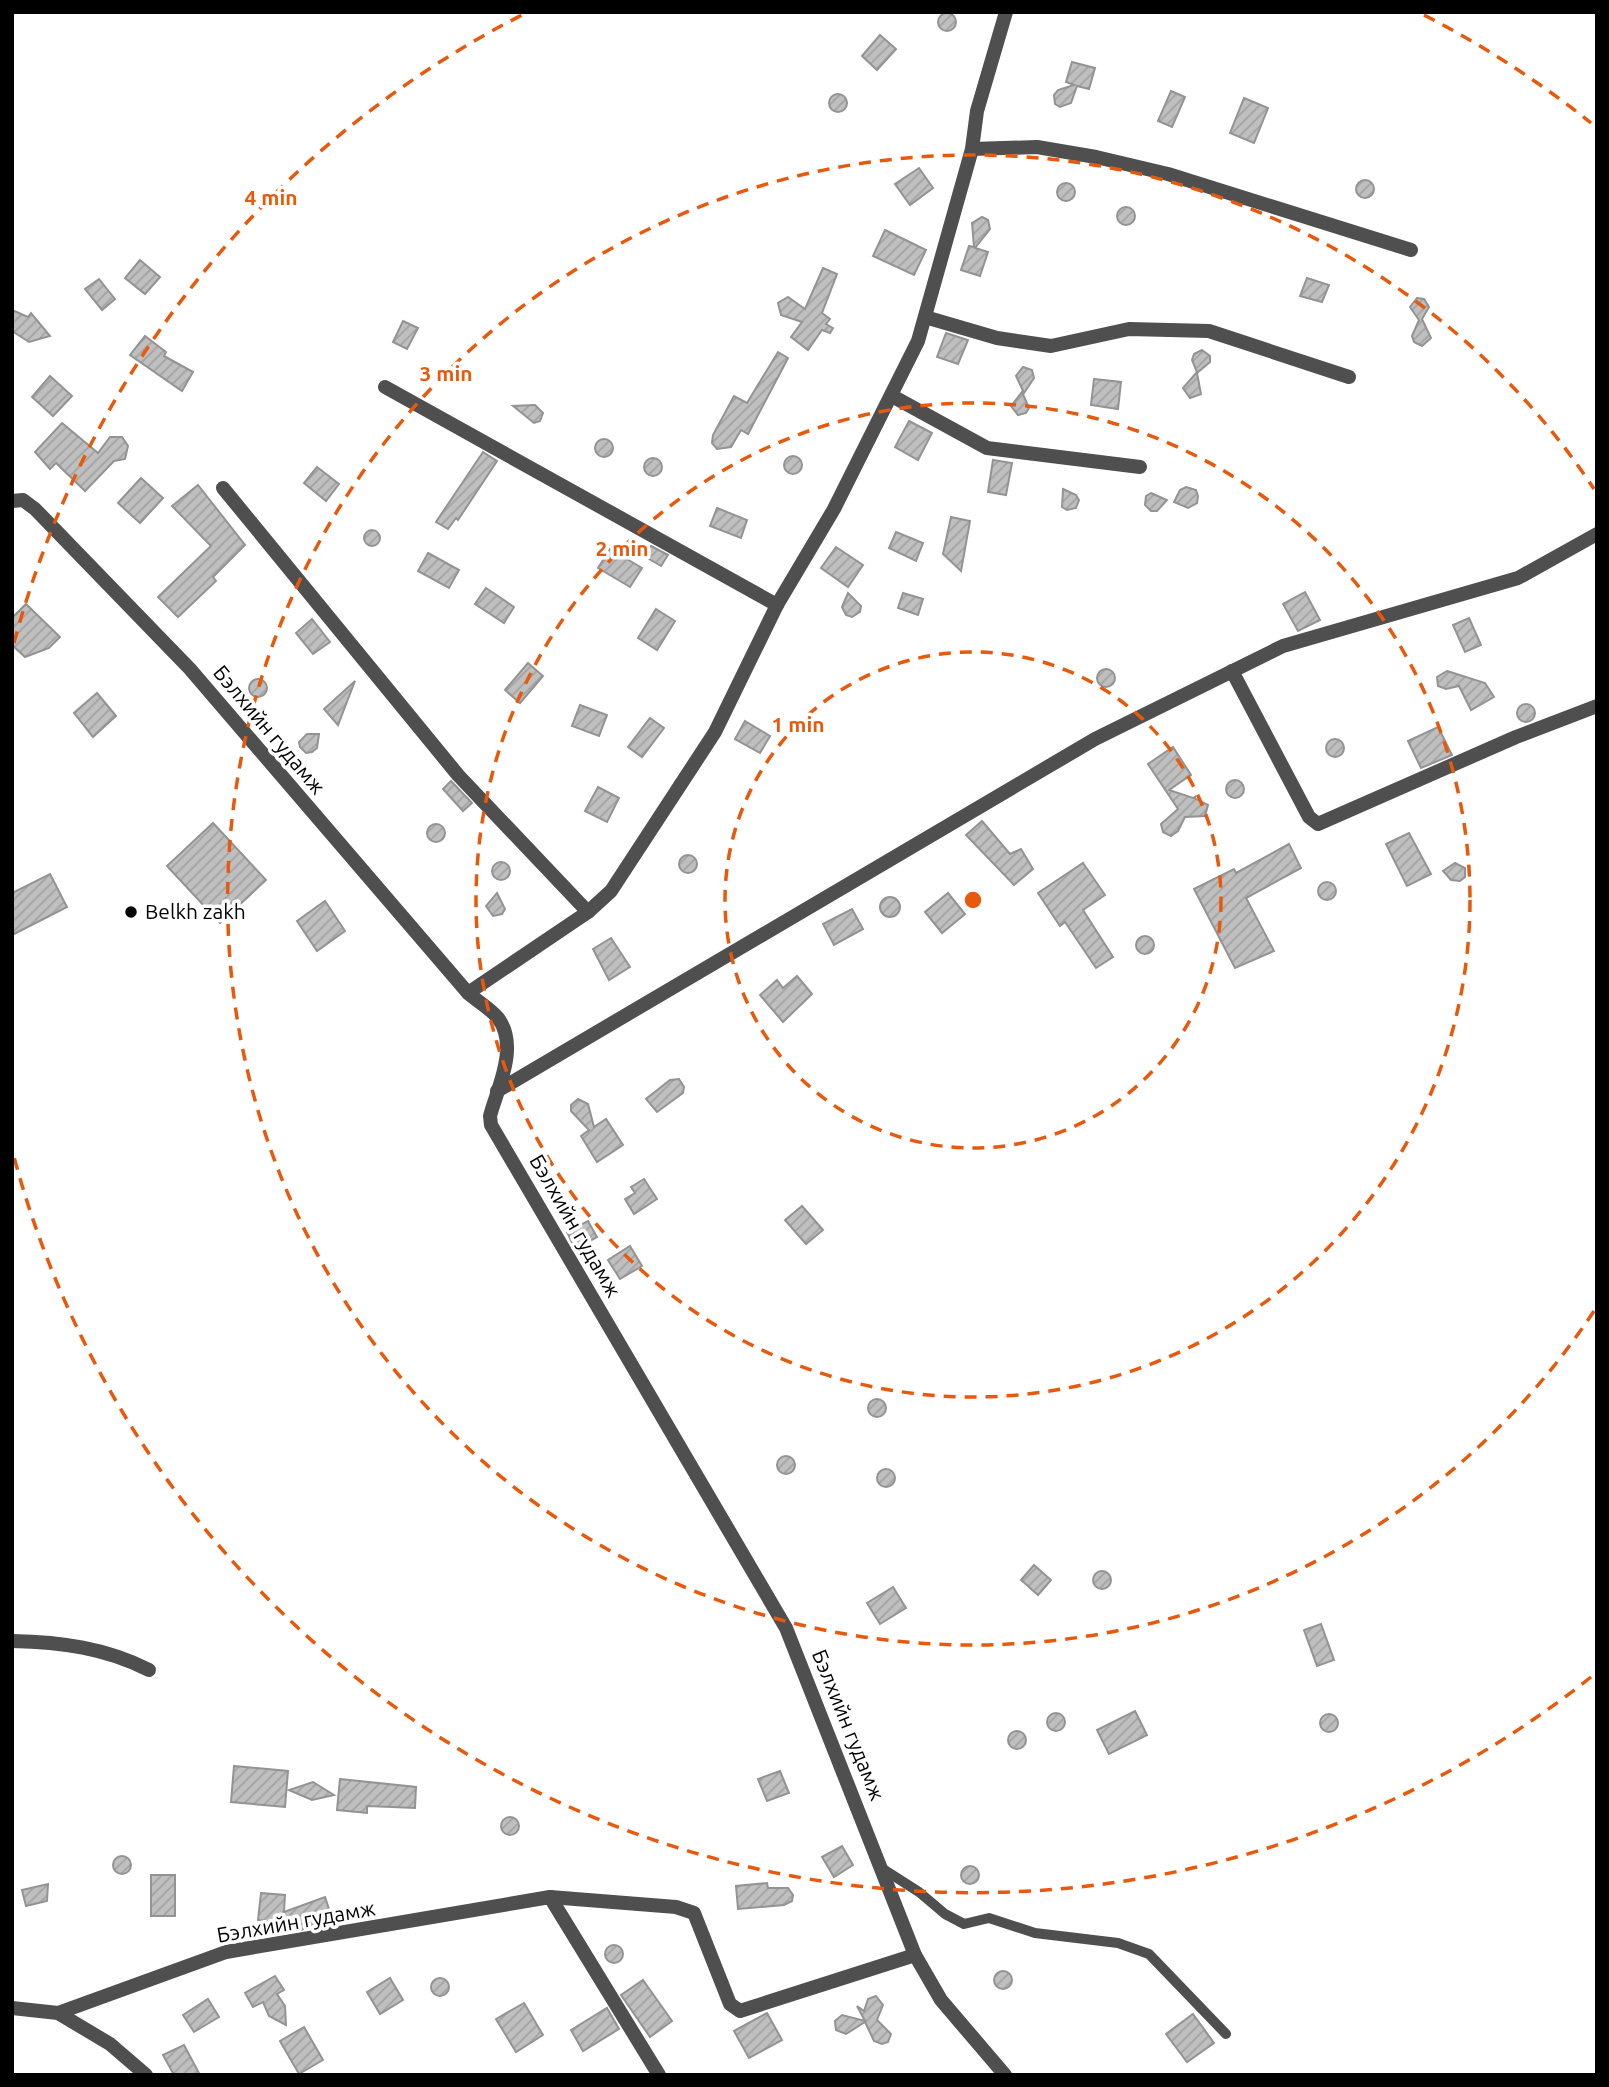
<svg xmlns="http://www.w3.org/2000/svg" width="1609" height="2087" font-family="Ubuntu,sans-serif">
<defs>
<pattern id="building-hatch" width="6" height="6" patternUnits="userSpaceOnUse" patternTransform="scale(1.75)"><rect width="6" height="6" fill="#bfbfbf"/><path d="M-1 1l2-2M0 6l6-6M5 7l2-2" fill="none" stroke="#a2a2a2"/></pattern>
</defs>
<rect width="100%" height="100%" fill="#fff"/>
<g fill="url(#building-hatch)" stroke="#939393" stroke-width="2">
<circle cx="947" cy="22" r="9"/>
<path d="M880 35 896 49 877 70 862 56Z"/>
<path d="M1072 62 1095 68 1089 89 1077 86 1071 103 1060 107 1055 104 1054 95 1058 90 1074 85 1066 82Z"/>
<path d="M1171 91 1185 97 1172 127 1158 121Z"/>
<circle cx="838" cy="103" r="9"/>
<path d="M1244 98 1268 108 1254 143 1230 133Z"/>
<path d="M919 168 933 188 910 205 895 184Z"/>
<circle cx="1365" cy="189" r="9"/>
<circle cx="1066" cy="192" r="9"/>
<circle cx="1126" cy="216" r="9"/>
<path d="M982 217 988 220 990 229 975 248 988 252 980 276 961 270 969 246 974 247 972 223Z"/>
<path d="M885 230 926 250 914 275 873 256Z"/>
<path d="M140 260 160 277 145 294 125 278Z"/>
<path d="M823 268 837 274 822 313 830 319 826 324 833 328 830 333 822 330 808 350 791 337 802 322 781 315 778 303 788 297 805 309Z"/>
<path d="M1307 278 1329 285 1322 302 1300 296Z"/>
<path d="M99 279 115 299 102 310 85 289Z"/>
<path d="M1417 298 1424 299 1429 307 1422 319 1431 338 1422 346 1414 342 1412 336 1419 320 1410 307Z"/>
<path d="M12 310 28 317 31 313 50 336 29 342 12 331Z"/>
<path d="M403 321 418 328 407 349 393 342Z"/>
<path d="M946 333 968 340 958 364 937 357Z"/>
<path d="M145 336 166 352 164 356 193 372 182 391 130 355Z"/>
<path d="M1202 350 1210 356V362L1197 373 1201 394 1190 398 1183 388 1197 372 1192 360 1194 354Z"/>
<path d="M778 352 788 358 748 434 741 430 731 447 717 449 712 443 713 435 734 396 747 403Z"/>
<path d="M1023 367 1032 370 1034 378 1024 393 1016 376Z"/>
<path d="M50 376 72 396 53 416 32 397Z"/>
<path d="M1094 379 1121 382 1118 409 1091 405Z"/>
<path d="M1022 392 1029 408 1026 413 1018 415 1011 406Z"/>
<path d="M535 405 543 413 540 421 534 423 513 406Z"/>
<path d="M909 421 932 433 918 460 895 447Z"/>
<path d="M62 423 98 453 110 437H122L128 446 125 459 114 461 85 491 56 463 50 469 35 452Z"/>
<circle cx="604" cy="448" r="9"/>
<path d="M483 452 497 461 458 520 456 518 448 529 436 522Z"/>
<circle cx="793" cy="465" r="9"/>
<circle cx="653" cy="467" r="9"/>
<path d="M993 460 1012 463 1006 495 988 492Z"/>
<path d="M317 467 339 484 326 501 304 483Z"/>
<path d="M141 478 163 498 140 523 118 503Z"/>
<path d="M198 485 245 545 213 577 216 581 178 617 158 597 211 546 172 506Z"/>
<path d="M1186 487 1196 490 1198 496 1197 503 1188 508 1174 502 1180 490Z"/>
<path d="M1063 489 1076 495 1079 500 1076 508 1067 510 1062 507Z"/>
<path d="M1151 493 1167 500 1157 511H1151L1145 505 1146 496Z"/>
<path d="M717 508 747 520 741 538 710 526Z"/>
<path d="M951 517 970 521 961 571 943 554Z"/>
<circle cx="372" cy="538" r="8"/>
<path d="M896 532 923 543 916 561 889 548Z"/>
<path d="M651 546 668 555 661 566 644 556Z"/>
<path d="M836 547 863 565 848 587 821 568Z"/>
<path d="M610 549 642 568 630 587 598 568Z"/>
<path d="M428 553 459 570 449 588 418 571Z"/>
<path d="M486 588 514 607 504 623 475 604Z"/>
<path d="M1305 592 1320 620 1298 631 1283 604Z"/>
<path d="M848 593 861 606 860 612 852 617 846 615 842 607Z"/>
<path d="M903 593 923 599 918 615 898 608Z"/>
<path d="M26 604 60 637 49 648 25 657 12 645V618Z"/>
<path d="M656 609 675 621 657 650 638 638Z"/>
<path d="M1469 618 1481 645 1465 652 1453 625Z"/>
<path d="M312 619 330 642 313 654 296 633Z"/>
<path d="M528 663 543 676 520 703 505 690Z"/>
<circle cx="1106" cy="678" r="9"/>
<path d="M1447 671 1485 683 1494 697 1471 710 1459 686 1446 689 1438 686 1437 677Z"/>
<circle cx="258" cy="688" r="9"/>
<path d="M355 681 338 725 324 709Z"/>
<path d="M97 693 116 716 93 737 74 713Z"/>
<circle cx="1526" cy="713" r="9"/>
<path d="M580 705 607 715 599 736 572 726Z"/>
<path d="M650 718 664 728 642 757 628 747Z"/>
<path d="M745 721 770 736 760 753 735 739Z"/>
<path d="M1438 727 1452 755 1421 768 1408 741Z"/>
<path d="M307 734H319L317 748 312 752 306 753 300 747 299 742Z"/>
<circle cx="1335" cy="748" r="9"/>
<path d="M1173 747 1191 775 1169 790 1193 798 1196 796 1194 798 1208 805 1205 816 1185 817 1178 831 1171 836 1163 832 1161 824 1178 809 1148 764Z"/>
<circle cx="1235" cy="789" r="9"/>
<path d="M451 781 472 803 463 811 443 789Z"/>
<path d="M598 787 619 798 607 822 585 811Z"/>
<path d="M982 821 1010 854 1021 849 1033 869 1014 885 966 835Z"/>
<path d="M213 823 266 880 220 923 167 866Z"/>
<circle cx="436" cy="833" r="9"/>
<path d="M1409 833 1431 874 1407 886 1386 844Z"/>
<path d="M1289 844 1301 868 1246 898 1274 951 1235 968 1194 889 1234 869 1236 873Z"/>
<circle cx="688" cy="864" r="9"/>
<circle cx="501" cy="871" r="9"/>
<path d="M1083 863 1105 895 1083 910 1113 957 1096 968 1065 922 1060 926 1038 893Z"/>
<path d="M1455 863 1465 868V877L1460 881 1451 880 1443 871Z"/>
<path d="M50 874 67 907 12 935V893Z"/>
<circle cx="1327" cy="891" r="9"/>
<path d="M497 893 505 909 502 914 493 916 486 906Z"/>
<path d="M948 893 965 914 942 933 925 912Z"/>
<circle cx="890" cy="907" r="10"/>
<path d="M325 901 345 931 317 951 297 921Z"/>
<path d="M852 909 863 929 834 945 823 924Z"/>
<circle cx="1145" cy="945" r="9"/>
<path d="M611 938 630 967 609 980 593 949Z"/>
<path d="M797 976 812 994 783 1022 760 995 777 980 783 988Z"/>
<path d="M679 1079 684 1087 683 1093 657 1112 646 1099 670 1080Z"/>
<path d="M578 1099 588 1104 594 1127 606 1119 623 1145 597 1162 581 1136 589 1130 571 1111V1105Z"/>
<path d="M644 1179 657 1199 634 1214 625 1199 635 1193 631 1187Z"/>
<path d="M802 1206 823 1230 806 1244 785 1220Z"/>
<path d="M588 1221 597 1237 575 1249 567 1232Z"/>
<path d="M630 1246 642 1266 620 1279 608 1260Z"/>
<circle cx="877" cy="1408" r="9"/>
<circle cx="786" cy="1465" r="9"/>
<circle cx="886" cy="1478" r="9"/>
<path d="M1034 1565 1051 1580 1038 1595 1021 1580Z"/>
<circle cx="1102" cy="1580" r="9"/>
<path d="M893 1587 906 1608 880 1624 867 1603Z"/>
<path d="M1321 1624 1334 1660 1317 1666 1304 1630Z"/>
<path d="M1135 1711 1147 1735 1109 1754 1097 1730Z"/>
<circle cx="1056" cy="1722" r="9"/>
<circle cx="1329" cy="1723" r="9"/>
<circle cx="1017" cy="1740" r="9"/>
<path d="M234 1766 288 1771 285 1807 231 1802Z"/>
<path d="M780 1771 789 1793 767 1801 758 1779Z"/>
<path d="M340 1779 416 1787 415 1808 367 1806V1813L337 1810Z"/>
<path d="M313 1782 334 1795 312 1800 289 1790Z"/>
<circle cx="510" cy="1826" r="9"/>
<path d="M842 1846 853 1865 834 1877 822 1857Z"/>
<circle cx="122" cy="1865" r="9"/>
<circle cx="970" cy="1875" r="9"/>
<rect x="151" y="1875" width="24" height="41"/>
<path d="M767 1883 768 1888H788L793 1895 792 1901 784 1905 738 1909 736 1886Z"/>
<path d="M48 1884 47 1901 26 1906 22 1890Z"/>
<path d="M261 1893 285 1895 284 1912 325 1897 332 1918 301 1930 299 1925 258 1920Z"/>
<circle cx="614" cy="1954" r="9"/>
<circle cx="1003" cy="1980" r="9"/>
<path d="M275 1976 284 1990 277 1994 285 2006 286 2025 269 2016 263 2002 253 2007 245 1993Z"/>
<circle cx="440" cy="1987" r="9"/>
<path d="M390 1978 403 2000 380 2014 367 1992Z"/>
<path d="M643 1980 672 2021 650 2037 621 1995Z"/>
<path d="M876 1996 883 2005 877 2020 891 2034 888 2042 882 2044 874 2041 865 2022 846 2034 836 2030 835 2021 842 2015 865 2021 857 2006 864 2011 868 1999Z"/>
<path d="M208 1999 219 2017 194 2032 183 2015Z"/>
<path d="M524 2003 543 2035 516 2052 496 2019Z"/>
<path d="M607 2008 619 2029 583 2051 571 2030Z"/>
<path d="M767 2013 782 2040 749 2058 734 2031Z"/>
<path d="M1193 2014 1214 2043 1187 2062 1166 2034Z"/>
<path d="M304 2027 323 2060 299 2074 280 2041Z"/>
<path d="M184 2045 200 2075H174L163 2055Z"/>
</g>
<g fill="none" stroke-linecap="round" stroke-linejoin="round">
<path stroke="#4f4f4f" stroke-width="10" d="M883 1869 919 1892 945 1914 964 1924 989 1918 1035 1933 1118 1943 1149 1954 1226 2034"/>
<g stroke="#4f4f4f" stroke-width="14">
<path d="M972 149 1037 147 1096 157 1168 174 1411 250"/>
<path d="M925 317 997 338 1051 346 1129 329 1209 331 1349 377"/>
<path d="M385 387 777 605"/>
<path d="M892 396 987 448 1140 467"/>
<path d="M223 488 458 775 588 912"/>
<path d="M12 501 23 500 35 509 190 669 468 993C477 1001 491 1009 498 1018 519 1046 498 1087 490 1116L491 1125 786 1628 915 1955 941 2000 1005 2075"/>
<path d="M1232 671 1309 817 1318 824 1516 737 1597 706"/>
<path d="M468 993 588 912 611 891 715 732 777 605 834 509 918 341 972 149 977 111 1006 12"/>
<path d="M497 1091 1095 739 1283 646 1518 578 1597 534"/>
<path d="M12 1641C61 1642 106 1648 149 1670"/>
<path d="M550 1897 676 1907 694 1913 730 2004 740 2011 915 1955"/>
<path d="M12 2008 58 2013 110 2044 146 2075"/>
<path d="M58 2013 226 1952 550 1897 659 2075"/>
</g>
</g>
<g fill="none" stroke="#e8590c" stroke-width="3.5" stroke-dasharray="12 9">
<circle cx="973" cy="900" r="248"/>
<circle cx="973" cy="900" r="497"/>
<path d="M1594 1311A745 745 0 1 1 1594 489"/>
<path d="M1591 1677A993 993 0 0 1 14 1157M14 643A993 993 0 0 1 522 15M1424 15A993 993 0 0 1 1591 123"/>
</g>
<circle fill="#000" stroke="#fff" stroke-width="2.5" cx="131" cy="912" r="7"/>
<g text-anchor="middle" stroke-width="7" stroke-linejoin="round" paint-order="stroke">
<g font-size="21" fill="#000" stroke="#fff">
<text transform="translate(269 730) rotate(50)" y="7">Бэлхийн гудамж</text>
<text transform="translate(575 1226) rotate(60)" y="7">Бэлхийн гудамж</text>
<text transform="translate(848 1725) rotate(68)" y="7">Бэлхийн гудамж</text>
<text transform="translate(296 1922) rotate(-10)" y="7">Бэлхийн гудамж</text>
</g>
<g font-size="21" fill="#000" stroke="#fff" text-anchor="start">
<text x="145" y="919">Belkh zakh</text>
</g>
</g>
<circle cx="973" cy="900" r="10" fill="#e8590c" stroke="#fff" stroke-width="3.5"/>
<g font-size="21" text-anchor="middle" font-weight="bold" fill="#e8590c" stroke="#fff" stroke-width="7" stroke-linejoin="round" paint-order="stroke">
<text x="271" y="205">4 min</text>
<text x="446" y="381">3 min</text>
<text x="622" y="556">2 min</text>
<text x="798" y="732">1 min</text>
</g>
<rect width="1609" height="2087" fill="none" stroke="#000000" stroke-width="28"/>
</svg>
